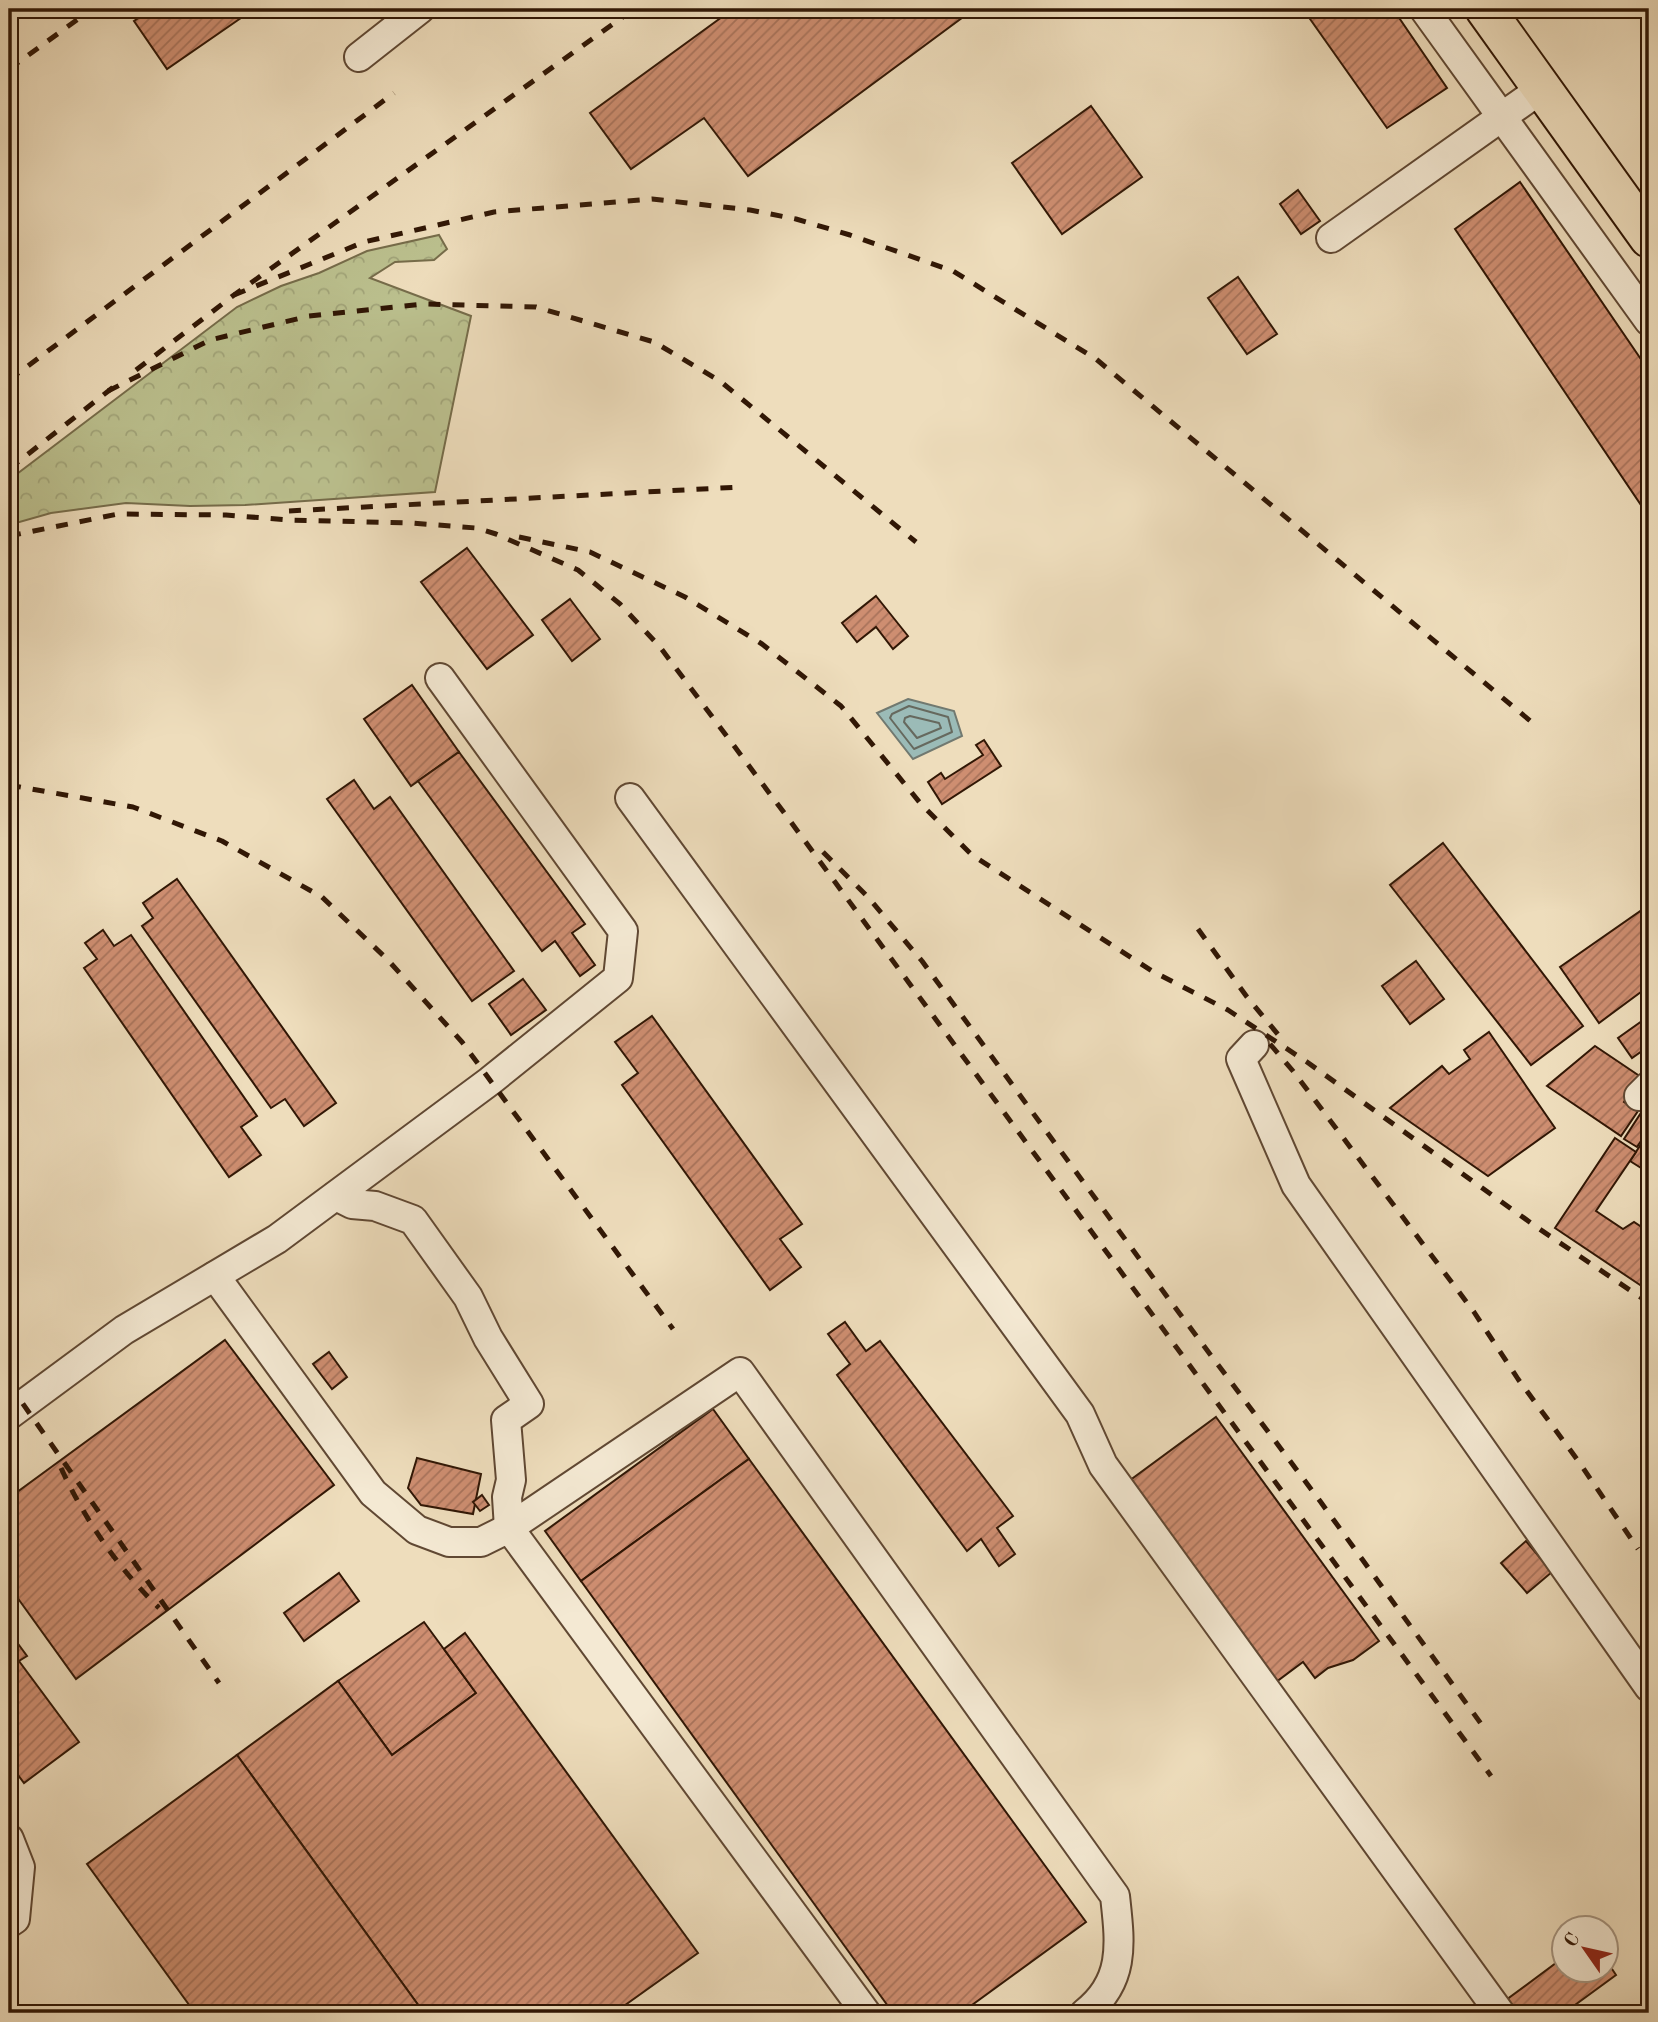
<svg xmlns="http://www.w3.org/2000/svg" width="1658" height="2022" font-family="'Old Standard TT',serif">
<defs>
<pattern id="forest-crowns" width="20" height="18" patternUnits="userSpaceOnUse" patternTransform="scale(1.75)"><rect width="20" height="18" fill="#bbc08e"/><path d="M2 6a3 3 0 1 1 6 0M12 15a3 3 0 1 1 6 0" fill="none" stroke="#a1a479"/></pattern>
<pattern id="building-hatch" width="6" height="6" patternUnits="userSpaceOnUse" patternTransform="scale(1.75)"><rect width="6" height="6" fill="#ce8e71"/><path d="M-1 1l2-2M0 6l6-6M5 7l2-2" fill="none" stroke="#a8735b"/></pattern>
</defs>
<rect width="100%" height="100%" fill="#eeddbc"/>
<filter id="stains"><feTurbulence type="fractalNoise" baseFrequency=".00286" numOctaves="4"/><feColorMatrix values="0 0 0 0 .2 0 0 0 0 .09 0 0 0 0 .02 0 0 0 .5 -.17"/></filter>
<radialGradient id="worn" r=".72"><stop offset=".6" stop-color="#630" stop-opacity="0"/><stop offset="1" stop-color="#630" stop-opacity=".3"/></radialGradient>
<path fill="url(#forest-crowns)" stroke="#766c4a" stroke-width="2" d="M439 235 447 249 434 260 395 262 370 278 471 316 435 492 245 505 190 506 126 503 51 513 9 525V480L237 307 281 286 319 273 367 251Z"/>
<path fill="#9bbbb7" stroke="#717970" stroke-width="2" d="M908 699 954 711 962 736 913 759 877 713Z"/>
<g fill="none" stroke-linecap="round" stroke-linejoin="round">
<g stroke="#66695e" stroke-width="2">
<path d="M909 706 948 717 952 732 914 749 890 718 892 714Z"/>
<path d="M910 716 939 723 941 728 917 738 904 722 905 718Z"/>
</g>
</g>
<g fill="url(#building-hatch)" stroke="#311705" stroke-width="2">
<path d="M152 9H254L167 69 134 21Z"/>
<path d="M733 9H974L748 176 704 118 631 169 590 113Z"/>
<path d="M1303 9H1393L1447 88 1387 128Z"/>
<path d="M1091 106 1142 177 1062 234 1012 163Z"/>
<path d="M1520 182 1649 371V517L1455 229Z"/>
<path d="M1298 190 1320 221 1301 234 1280 204Z"/>
<path d="M1238 277 1277 334 1247 354 1208 298Z"/>
<path d="M467 548 533 635 487 669 421 582Z"/>
<path d="M876 596 908 636 893 649 876 627 857 642 842 623Z"/>
<path d="M570 599 600 639 572 661 542 620Z"/>
<path d="M412 685 459 752 411 786 364 719Z"/>
<path d="M984 740 1001 766 942 804 928 782 941 773 945 779 983 755 976 745Z"/>
<path d="M459 752 585 924 572 933 595 965 580 976 555 941 542 951 418 781Z"/>
<path d="M354 780 374 809 390 797 514 971 472 1001 327 799Z"/>
<path d="M1443 843 1583 1026 1531 1065 1390 885Z"/>
<path d="M177 879 336 1103 304 1126 285 1099 271 1108 142 926 153 918 143 903Z"/>
<path d="M1649 905V986L1599 1023 1560 967Z"/>
<path d="M103 930 114 946 131 935 257 1116 241 1127 261 1155 229 1177 84 968 97 959 85 943Z"/>
<path d="M1416 961 1444 999 1410 1024 1382 986Z"/>
<path d="M523 979 546 1010 511 1035 489 1004Z"/>
<path d="M652 1016 802 1224 780 1239 801 1267 770 1290 622 1085 638 1073 615 1042Z"/>
<path d="M1649 1016V1046L1632 1058 1618 1038Z"/>
<path d="M1489 1032 1555 1128 1488 1176 1390 1108 1442 1066 1449 1074 1470 1059 1464 1050Z"/>
<path d="M1595 1046 1641 1077 1624 1102 1638 1111 1621 1136 1547 1086Z"/>
<path d="M1648 1102 1649 1129 1637 1147 1624 1139Z"/>
<path d="M1649 1132V1173L1630 1161Z"/>
<path d="M1615 1138 1636 1152 1596 1211 1623 1229 1634 1222 1649 1232V1291L1555 1228Z"/>
<path d="M845 1322 866 1351 880 1341 1013 1516 997 1528 1015 1554 999 1566 981 1539 967 1551 837 1375 850 1364 828 1334Z"/>
<path d="M225 1340 334 1485 76 1679 9 1586V1498Z"/>
<path d="M329 1352 347 1377 332 1389 313 1364Z"/>
<path d="M713 1409 749 1459 581 1581 545 1531Z"/>
<path d="M1216 1417 1379 1641 1353 1660 1328 1668 1315 1678 1303 1662 1276 1682 1129 1481Z"/>
<path d="M417 1458 481 1474 473 1514 421 1505 408 1488Z"/>
<path d="M749 1459 1086 1922 961 2013H893L581 1581Z"/>
<path d="M482 1495 489 1505 480 1511 473 1502Z"/>
<path d="M1526 1541 1552 1572 1527 1593 1501 1563Z"/>
<path d="M339 1573 359 1601 304 1641 284 1613Z"/>
<path d="M424 1622 476 1693 392 1755 338 1681Z"/>
<path d="M465 1633 698 1953 614 2013H424L237 1755 338 1681 392 1755 476 1693 444 1649Z"/>
<path d="M16 1641 27 1656 19 1661 79 1742 24 1783 9 1763V1646Z"/>
<path d="M237 1755 424 2013H195L87 1864Z"/>
<path d="M1564 1957V1969H1606V1960L1616 1975 1564 2013H1516L1506 2000Z"/>
</g>
<g fill="none" stroke-linecap="round" stroke-linejoin="round">
<g stroke="#604833" stroke-width="32">
<g id="minor">
<path d="M1424 9 1649 321"/>
<path d="M359 57 420 9"/>
<path d="M1331 238 1541 89"/>
<path d="M630 798 1080 1414 1103 1465 1500 2013"/>
<path d="M1254 1045 1241 1059 1296 1185 1649 1687"/>
<path d="M1639 1096 1649 1086"/>
<path d="M336 1196 352 1204 375 1206 413 1220 468 1297 488 1338 529 1404 506 1420 511 1480 507 1497 509 1528 740 1372 1115 1896C1120 1942 1126 1981 1085 2013"/>
<path d="M215 1276 373 1493 417 1530 449 1542H481L509 1528 866 2013"/>
<path d="M9 1415 124 1330 277 1239 490 1081 618 978 623 931 440 678"/>
<path d="M9 1839 20 1867 15 1919 9 1923"/>
</g>
</g>
<g stroke="#311705" stroke-width="42">
<path id="highway" d="M1485 9 1649 238"/>
</g>
<use href="#minor" stroke="#f4e9d3" stroke-width="28"/>
<use href="#highway" stroke="#eeddbc" stroke-width="38"/>
<g stroke="#311705" stroke-width="5" stroke-dasharray="12 12" stroke-linecap="butt">
<path d="M9 69 92 9"/>
<path d="M234 295 364 242 494 212 652 199 750 210 796 219 850 235 953 271 1096 359 1534 724"/>
<path d="M136 370 234 295 634 9"/>
<path d="M9 380 394 93"/>
<path d="M108 391 210 340 309 316 424 304 536 307 654 342 720 381 916 542"/>
<path d="M9 469 116 385"/>
<path d="M289 511 740 487"/>
<path d="M9 536 118 514 226 515 289 520 412 523 476 528 496 534 578 570 620 604 660 647 788 818 1491 1776"/>
<path d="M519 537 590 552 685 597 762 644 841 706 921 804 972 855 1152 971 1228 1010 1307 1062 1538 1228 1649 1303"/>
<path d="M9 785 133 807 222 841 322 897 387 959 462 1042 673 1329"/>
<path d="M823 852 867 896 922 961 1168 1298 1320 1501 1487 1732"/>
<path d="M1198 929 1247 997 1281 1038"/>
<path d="M1270 1044 1293 1071 1474 1312 1518 1379 1579 1462 1638 1549"/>
<path d="M9 1384 219 1683"/>
<path d="M61 1468C85 1520 118 1568 159 1608"/>
</g>
</g>
<rect width="1658" height="2022" fill="none" stroke="#eeddbc" stroke-width="35"/>
<rect x="10" y="10" width="1637" height="2001" fill="none" stroke="#311705" stroke-width="3.5"/>
<rect x="18" y="18" width="1623" height="1987" fill="none" stroke="#311705" stroke-width="2"/>
<g transform="translate(1585 1949) rotate(304)"><circle r="33" fill="#f4e9d3" stroke="#a69581" stroke-width="2"/>
<path d="M0-5L12 26L0 18L-12 26Z" fill="#8f2418"/>
<text y="-10" font-size="19" font-weight="bold" text-anchor="middle" fill="#311705">С</text>
</g>
<rect width="100%" height="100%" filter="url(#stains)"/>
<rect width="100%" height="100%" fill="url(#worn)"/>
</svg>
